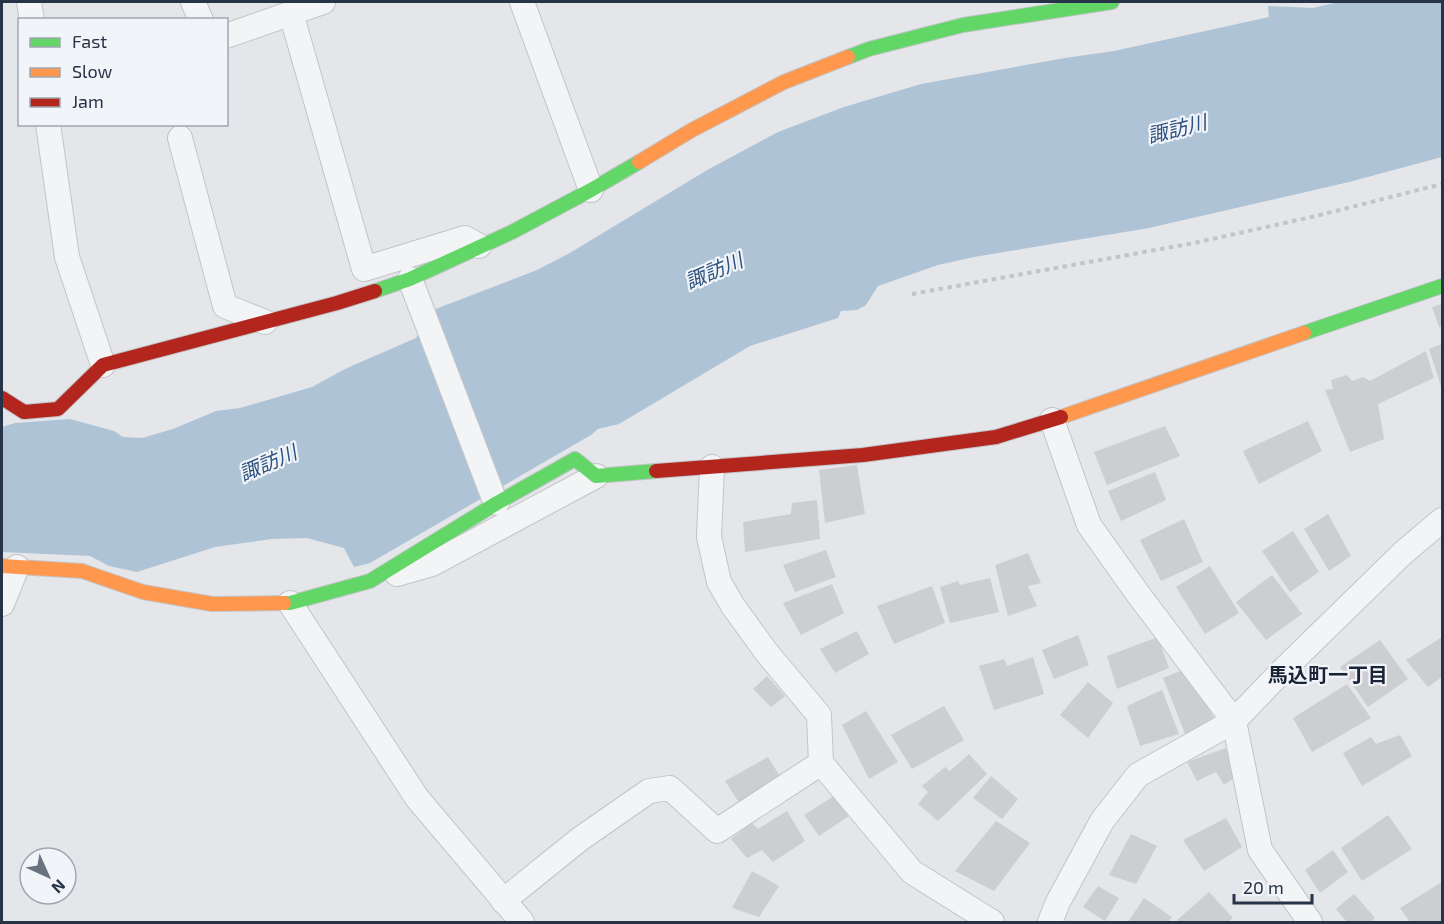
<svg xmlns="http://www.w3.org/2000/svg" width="1444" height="924" font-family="'Exo 2','Noto Sans JP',sans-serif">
<rect width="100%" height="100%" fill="#e4e6e9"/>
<path fill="#afc3d7" d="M1338 2H1442V157L1349 182 1149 228 974 257 938 265 878 286 866 305 857 310 841 311 838 318 750 346 619 424 598 429 591 435 370 563 354 567 344 548 307 538 271 539 215 547 137 572 109 566 90 556 2 552V427L15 423 70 419 114 431 123 437 142 438 173 429 216 411 240 408 312 387 347 368 416 338 433 310 537 270 568 254 709 169 778 132 844 107 921 84 1065 58 1114 51 1269 17 1268 6 1313 8Z"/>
<g fill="#ccced2">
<path d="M1442 304V326L1439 327 1432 307Z"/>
<path d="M1442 344V390L1429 349Z"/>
<path d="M1426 351 1434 378 1378 404 1384 439 1350 452 1325 390 1333 389 1331 380 1347 375 1352 381 1363 377 1370 381Z"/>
<path d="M1308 421 1322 451 1259 484 1243 451Z"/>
<path d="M1165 426 1180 456 1107 485 1094 452Z"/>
<path d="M857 465 865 514 825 523 819 470Z"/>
<path d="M1155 472 1166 500 1121 521 1108 491Z"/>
<path d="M817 500 820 539 745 552 743 522 791 514 792 503Z"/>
<path d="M1328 514 1351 556 1329 571 1304 529Z"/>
<path d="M1184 519 1203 562 1161 581 1140 540Z"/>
<path d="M1293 531 1319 572 1290 592 1262 551Z"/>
<path d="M826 550 836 577 795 592 783 565Z"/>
<path d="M1028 553 1041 583 1028 586 1037 606 1008 616 995 565Z"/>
<path d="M1210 566 1239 613 1205 634 1176 587Z"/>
<path d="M1272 575 1302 614 1266 640 1236 602Z"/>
<path d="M990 578 999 612 950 623 940 587 958 581 960 585Z"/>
<path d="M832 584 844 613 801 635 783 603Z"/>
<path d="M932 586 945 623 894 644 877 606Z"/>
<path d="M857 631 869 654 835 673 820 649Z"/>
<path d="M1078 635 1089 665 1054 679 1042 650Z"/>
<path d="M1158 637 1169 668 1117 689 1107 656Z"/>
<path d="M1442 637V677L1428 687 1406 660Z"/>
<path d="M1380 640 1408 679 1368 707 1340 667Z"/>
<path d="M1033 657 1044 694 994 710 979 666 1004 659 1007 666Z"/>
<path d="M1190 667 1216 723 1186 736 1163 678Z"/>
<path d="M767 676 785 696 771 707 753 689Z"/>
<path d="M1088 682 1113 703 1088 738 1060 715Z"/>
<path d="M1347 684 1371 718 1312 752 1293 718Z"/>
<path d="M1162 690 1179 734 1140 746 1127 706Z"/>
<path d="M944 706 964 740 912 769 891 735Z"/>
<path d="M866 711 898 762 869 779 842 725Z"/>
<path d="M1400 735 1412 756 1362 786 1343 753 1371 737 1376 744Z"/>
<path d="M1226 748 1239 775 1224 785 1216 772 1197 781 1187 762Z"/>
<path d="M969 754 987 774 938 821 918 804 928 792 922 786 945 767 950 771Z"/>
<path d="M768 757 781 778 740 804 725 781Z"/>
<path d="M991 776 1018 799 1002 819 973 798Z"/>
<path d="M834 796 849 816 819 836 804 815Z"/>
<path d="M787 811 805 841 773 862 762 850 747 858 731 839 752 823 758 829Z"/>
<path d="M1388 815 1412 849 1362 881 1341 848Z"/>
<path d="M1226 818 1242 847 1204 871 1183 840Z"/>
<path d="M996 821 1030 843 994 891 955 871Z"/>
<path d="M1131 834 1157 846 1136 884 1109 875Z"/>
<path d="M1333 850 1348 872 1320 893 1305 870Z"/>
<path d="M752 871 779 886 759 917 732 908Z"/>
<path d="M1442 882V922H1410L1400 908Z"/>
<path d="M1098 886 1119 898 1105 921 1083 907Z"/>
<path d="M1209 892 1233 918 1228 922H1179L1177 920Z"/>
<path d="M1354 894 1375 918 1370 922H1347L1336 909Z"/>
<path d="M1144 898 1172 917 1168 922H1128Z"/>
</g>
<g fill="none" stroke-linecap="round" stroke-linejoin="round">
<g stroke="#c2c4c7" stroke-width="26">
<g id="street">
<path d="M29 2 32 20"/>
<path d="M193 2 201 20"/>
<path d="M522 2 591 190"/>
<path d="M291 13 364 269 465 238 479 246"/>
<path d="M226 36 323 2"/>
<path d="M48 124 67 257 103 365"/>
<path d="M180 138 225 306 265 322"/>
<path d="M410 279 493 496 497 503"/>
<path d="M1052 420 1089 525 1138 594 1234 721 1260 850 1310 922"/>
<path d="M712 467 709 537 719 582 733 606 767 653 819 715 821 763 912 872 992 922"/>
<path d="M397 574 432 564 596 476"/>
<path d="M290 603 417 798 522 922"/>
<path d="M2 604 17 567"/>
<path d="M503 901 580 839 649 791 670 788 717 831 821 763"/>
<path d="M1050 922 1058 902 1102 821 1138 775 1234 721 1281 672 1403 553 1442 520"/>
</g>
</g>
<g stroke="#c2c4c7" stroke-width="16">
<g id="fast">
<path d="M848 57 869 49 963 25 1112 2"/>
<path d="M375 291 410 279 512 232 591 190 639 162"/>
<path d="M1304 333 1442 286"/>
<path d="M284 603H290L370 581 497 503 575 459 596 476 656 471"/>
</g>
</g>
<g stroke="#c2c4c7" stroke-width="16">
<g id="slow">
<path d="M639 162 692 130 784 82 848 57"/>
<path d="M1061 417 1304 333"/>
<path d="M2 566 82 571 143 592 212 604 284 603"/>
</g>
</g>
<g stroke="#c2c4c7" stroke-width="16">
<g id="jam">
<path d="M2 398 24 412 58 409 103 365 337 303 375 291"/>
<path d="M656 471 863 455 996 437 1061 417"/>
</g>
</g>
<path stroke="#c1c4ca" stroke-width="4" stroke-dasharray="4.5 4.5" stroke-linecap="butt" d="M912 294 1194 243 1316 216 1442 184"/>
<use href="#street" stroke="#f3f4f6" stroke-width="24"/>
<use href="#fast" stroke="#63d668" stroke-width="14"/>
<use href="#slow" stroke="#ff974d" stroke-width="14"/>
<use href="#jam" stroke="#b3261e" stroke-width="14"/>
</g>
<g text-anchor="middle" stroke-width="4.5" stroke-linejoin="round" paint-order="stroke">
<g font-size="20" font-style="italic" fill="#2c527f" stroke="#f1f4f8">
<text transform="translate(1177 129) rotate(-14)" y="7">諏訪川</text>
<text transform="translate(714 271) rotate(-23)" y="7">諏訪川</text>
<text transform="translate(268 463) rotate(-23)" y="7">諏訪川</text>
</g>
<g font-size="20" font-weight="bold" fill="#1a2436" stroke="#f1f4f8">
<text x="1328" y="682">馬込町一丁目</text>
</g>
</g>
<rect width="1444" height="924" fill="none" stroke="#273346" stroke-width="6"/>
<rect x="18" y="18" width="210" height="108" fill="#f1f4f8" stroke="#a0a7b1" stroke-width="1.5"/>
<rect x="30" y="38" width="30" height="9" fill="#63d668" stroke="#a0a7b1" stroke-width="1.5"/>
<text x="72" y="48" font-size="18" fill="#273346">Fast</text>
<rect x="30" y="68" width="30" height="9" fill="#ff974d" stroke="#a0a7b1" stroke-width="1.5"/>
<text x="72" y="78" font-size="18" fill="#273346">Slow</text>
<rect x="30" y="98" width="30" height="9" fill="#b3261e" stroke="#a0a7b1" stroke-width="1.5"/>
<text x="72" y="108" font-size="18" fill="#273346">Jam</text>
<g transform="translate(48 876) rotate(135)"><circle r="28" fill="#f1f4f8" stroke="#a0a7b1" stroke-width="1.5"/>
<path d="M0-4.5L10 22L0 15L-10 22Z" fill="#69727f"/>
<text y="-9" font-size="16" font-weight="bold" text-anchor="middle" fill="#273346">N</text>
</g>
<path d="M1234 894v9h78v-9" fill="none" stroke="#273346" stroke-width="3"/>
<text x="1243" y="894" font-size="18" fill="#273346" stroke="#f1f4f8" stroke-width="4.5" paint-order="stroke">20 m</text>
</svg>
